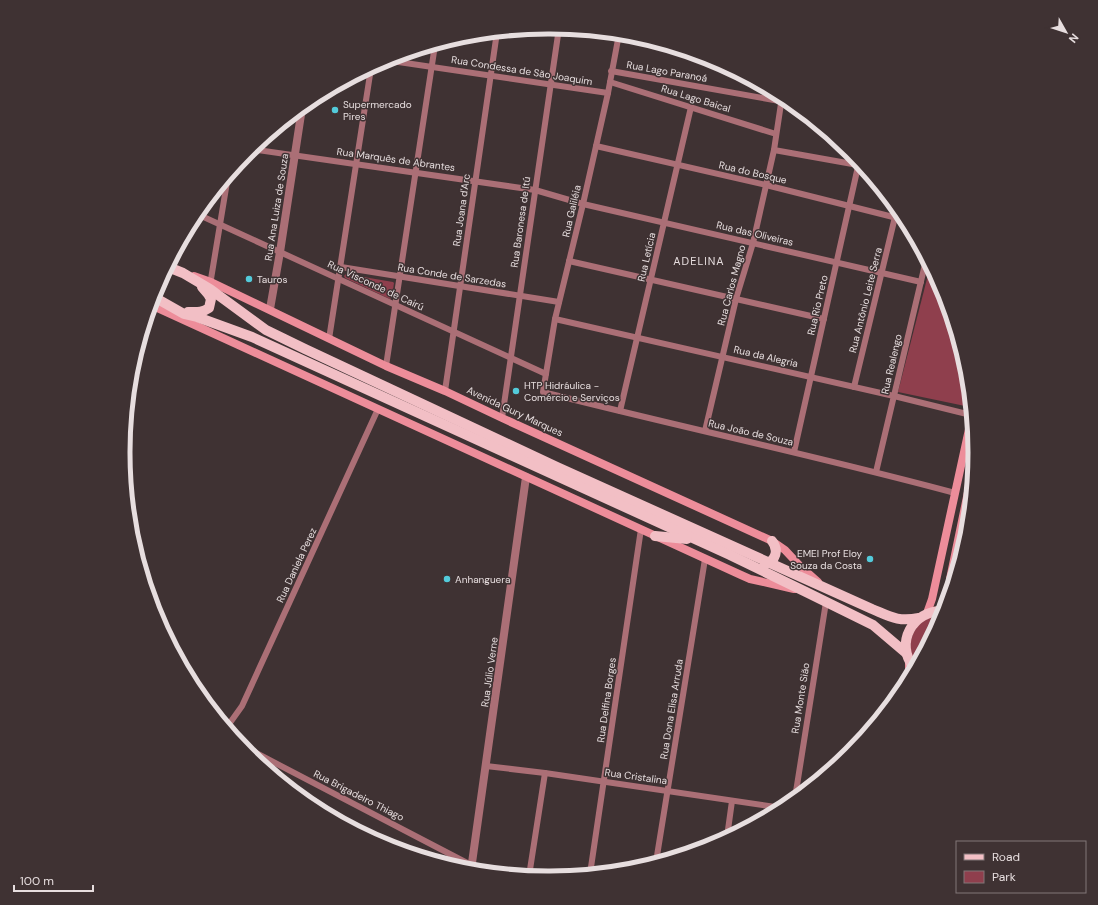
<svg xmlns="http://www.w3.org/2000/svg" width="1098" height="905" font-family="'DM Sans',sans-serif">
<rect width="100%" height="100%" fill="#3f3233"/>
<g fill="#8f3f4d">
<path d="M930 267 942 290 966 370 968 390 965 406 898 392Z"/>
<path d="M346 274 393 282 394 283 392 297 390 299 345 278 344 276Z"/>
<path d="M942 616 916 664C905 648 911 626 929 618 933 616 938 616 942 616Z"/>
</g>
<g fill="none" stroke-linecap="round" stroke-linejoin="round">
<g stroke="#ab6f76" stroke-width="6">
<path d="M619 34 608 93 583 204 555 319 543 392C680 427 818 456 955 493"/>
<path d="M385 60 608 93"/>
<path d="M611 71 791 103"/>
<path d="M610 82 776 134"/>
<path d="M596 146 766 185 905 220"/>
<path d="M251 149 535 190 583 204 921 282"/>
<path d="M774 150 858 165"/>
<path d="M197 214 546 374"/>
<path d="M569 261 824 319"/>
<path d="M341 267 559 302"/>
<path d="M210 285 228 176"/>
<path d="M555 319 894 396 971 415"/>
<path d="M329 339 371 68"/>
<path d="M386 366 435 45"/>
<path d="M854 387 895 217"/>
<path d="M445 391 497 32"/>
<path d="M620 411 691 107"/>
<path d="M502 418 559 28"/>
<path d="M705 431 736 299 753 243 774 150 782 97"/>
<path d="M794 452 859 162"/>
<path d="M876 472 926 260"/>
<path d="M227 727 242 706 378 409"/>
<path d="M238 742 258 754 471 865"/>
<path d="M486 766 545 773 782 808"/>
<path d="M795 798 826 602"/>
<path d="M727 837 732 801"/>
<path d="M656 862 705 559"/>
<path d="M590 874 641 529"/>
<path d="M529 876 545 773"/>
</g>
<g stroke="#ab6f76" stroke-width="8">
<path d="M270 309 280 252 302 108"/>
<path d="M471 870 526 477"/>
</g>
<g stroke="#ed8d9a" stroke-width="8">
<path d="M194 276 211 282 386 366 445 391 502 418 772 541 785 550 800 566 818 582"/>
<path d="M151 305 741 575 750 579 794 589"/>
<path d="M950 590V579L974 463"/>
<path d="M927 613 932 599 971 420"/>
<path d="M909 660V677"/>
</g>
<g stroke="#f2bfc5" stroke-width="10">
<path d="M168 267 183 273 210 289 266 330 305 349 557 467 872 609C891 617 898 622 919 618"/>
<path d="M154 297 184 314 197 317 252 337 730 555 806 592 873 625 906 653"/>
<path d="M188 312C196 312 202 313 209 308L211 299 208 294 202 287"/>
<path d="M655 536 687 539"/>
<path d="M765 564C776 561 779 550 772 541"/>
<path d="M914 668C894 643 913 610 943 611"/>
</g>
</g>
<g fill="#53cbdb" stroke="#3f3233" stroke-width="1.5">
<circle cx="335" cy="110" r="4"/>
<circle cx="249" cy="279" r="4"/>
<circle cx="516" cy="391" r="4"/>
<circle cx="870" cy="559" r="4"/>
<circle cx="447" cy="579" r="4"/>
</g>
<g text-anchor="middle" stroke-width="3" stroke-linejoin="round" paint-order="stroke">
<g font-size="10" fill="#e7dedf" stroke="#3f3233">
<text transform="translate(522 70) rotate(9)" y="4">Rua Condessa de São Joaquim</text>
<text transform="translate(667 71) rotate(10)" y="4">Rua Lago Paranoá</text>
<text transform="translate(696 98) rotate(17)" y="4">Rua Lago Baical</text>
<text transform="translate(396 159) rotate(8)" y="4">Rua Marquês de Abrantes</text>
<text transform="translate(753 172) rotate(13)" y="4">Rua do Bosque</text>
<text transform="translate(276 207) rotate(-81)" y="4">Rua Ana Luiza de Souza</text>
<text transform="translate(461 210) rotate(-82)" y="4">Rua Joana d'Arc</text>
<text transform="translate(571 211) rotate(-77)" y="4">Rua Galiléia</text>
<text transform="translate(520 222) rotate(-82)" y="4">Rua Baronesa de Itú</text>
<text transform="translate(755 233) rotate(13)" y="4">Rua das Oliveiras</text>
<text transform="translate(646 257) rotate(-77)" y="4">Rua Letícia</text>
<text transform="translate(452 275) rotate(9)" y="4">Rua Conde de Sarzedas</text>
<text transform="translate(376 285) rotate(25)" y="4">Rua Visconde de Cairú</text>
<text transform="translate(731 285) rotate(-75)" y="4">Rua Carlos Magno</text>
<text transform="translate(865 300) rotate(-76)" y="4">Rua Antônio Leite Serra</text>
<text transform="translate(817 305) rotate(-77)" y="4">Rua Rio Preto</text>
<text transform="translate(766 356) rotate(13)" y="4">Rua da Alegria</text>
<text transform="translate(891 364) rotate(-77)" y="4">Rua Realengo</text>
<text transform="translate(515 411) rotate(25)" y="4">Avenida Gury Marques</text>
<text transform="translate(751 432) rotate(13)" y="4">Rua João de Souza</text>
<text transform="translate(296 565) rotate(-65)" y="4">Rua Daniela Perez</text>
<text transform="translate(489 672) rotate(-82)" y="4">Rua Júlio Verne</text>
<text transform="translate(800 698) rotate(-81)" y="4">Rua Monte Sião</text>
<text transform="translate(606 700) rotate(-82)" y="4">Rua Delfina Borges</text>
<text transform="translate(671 709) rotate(-81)" y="4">Rua Dona Elisa Arruda</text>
<text transform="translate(636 776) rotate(8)" y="4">Rua Cristalina</text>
<text transform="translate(359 795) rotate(27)" y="4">Rua Brigadeiro Thiago</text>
</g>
<g font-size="10" fill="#e7dedf" stroke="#3f3233" text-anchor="start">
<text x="343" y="108">Supermercado<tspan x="343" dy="12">Pires</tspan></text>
<text x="257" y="283">Tauros</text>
<text x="524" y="389">HTP Hidráulica -<tspan x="524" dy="12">Comércio e Serviços</tspan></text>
<text x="862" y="557" text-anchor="end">EMEI Prof Eloy<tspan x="862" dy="12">Souza da Costa</tspan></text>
<text x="455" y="583">Anhanguera</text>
</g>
<g font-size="11" letter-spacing="1" fill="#e7dedf" stroke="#3f3233">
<text x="699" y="265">ADELINA</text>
</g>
</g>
<path d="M0 0H1098V905H0ZM548 34H550A418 418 0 0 1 968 452V453A418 418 0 0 1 550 871H548A418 418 0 0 1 130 453V452A418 418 0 0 1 548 34Z" fill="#3f3233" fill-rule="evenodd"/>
<path fill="none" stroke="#e7dedf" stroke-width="5" d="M548 34H550A418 418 0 0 1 968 452V453A418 418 0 0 1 550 871H548A418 418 0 0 1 130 453V452A418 418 0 0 1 548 34Z"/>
<rect x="956" y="841" width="130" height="52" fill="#3f3233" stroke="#827778"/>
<rect x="964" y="854" width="20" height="6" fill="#f2bfc5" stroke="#827778"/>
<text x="992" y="861" font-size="12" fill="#e7dedf">Road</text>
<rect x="964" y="871" width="20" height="12" fill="#8f3f4d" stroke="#827778"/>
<text x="992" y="881" font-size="12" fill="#e7dedf">Park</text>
<g transform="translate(1066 32) rotate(129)" stroke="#3f3233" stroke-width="3" paint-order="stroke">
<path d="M0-3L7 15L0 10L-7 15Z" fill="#e7dedf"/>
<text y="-6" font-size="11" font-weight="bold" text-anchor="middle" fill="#e7dedf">N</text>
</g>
<path d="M14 885v6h79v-6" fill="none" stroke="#e7dedf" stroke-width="2"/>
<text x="20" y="885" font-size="12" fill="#e7dedf" stroke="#3f3233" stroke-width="3" paint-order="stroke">100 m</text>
</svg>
